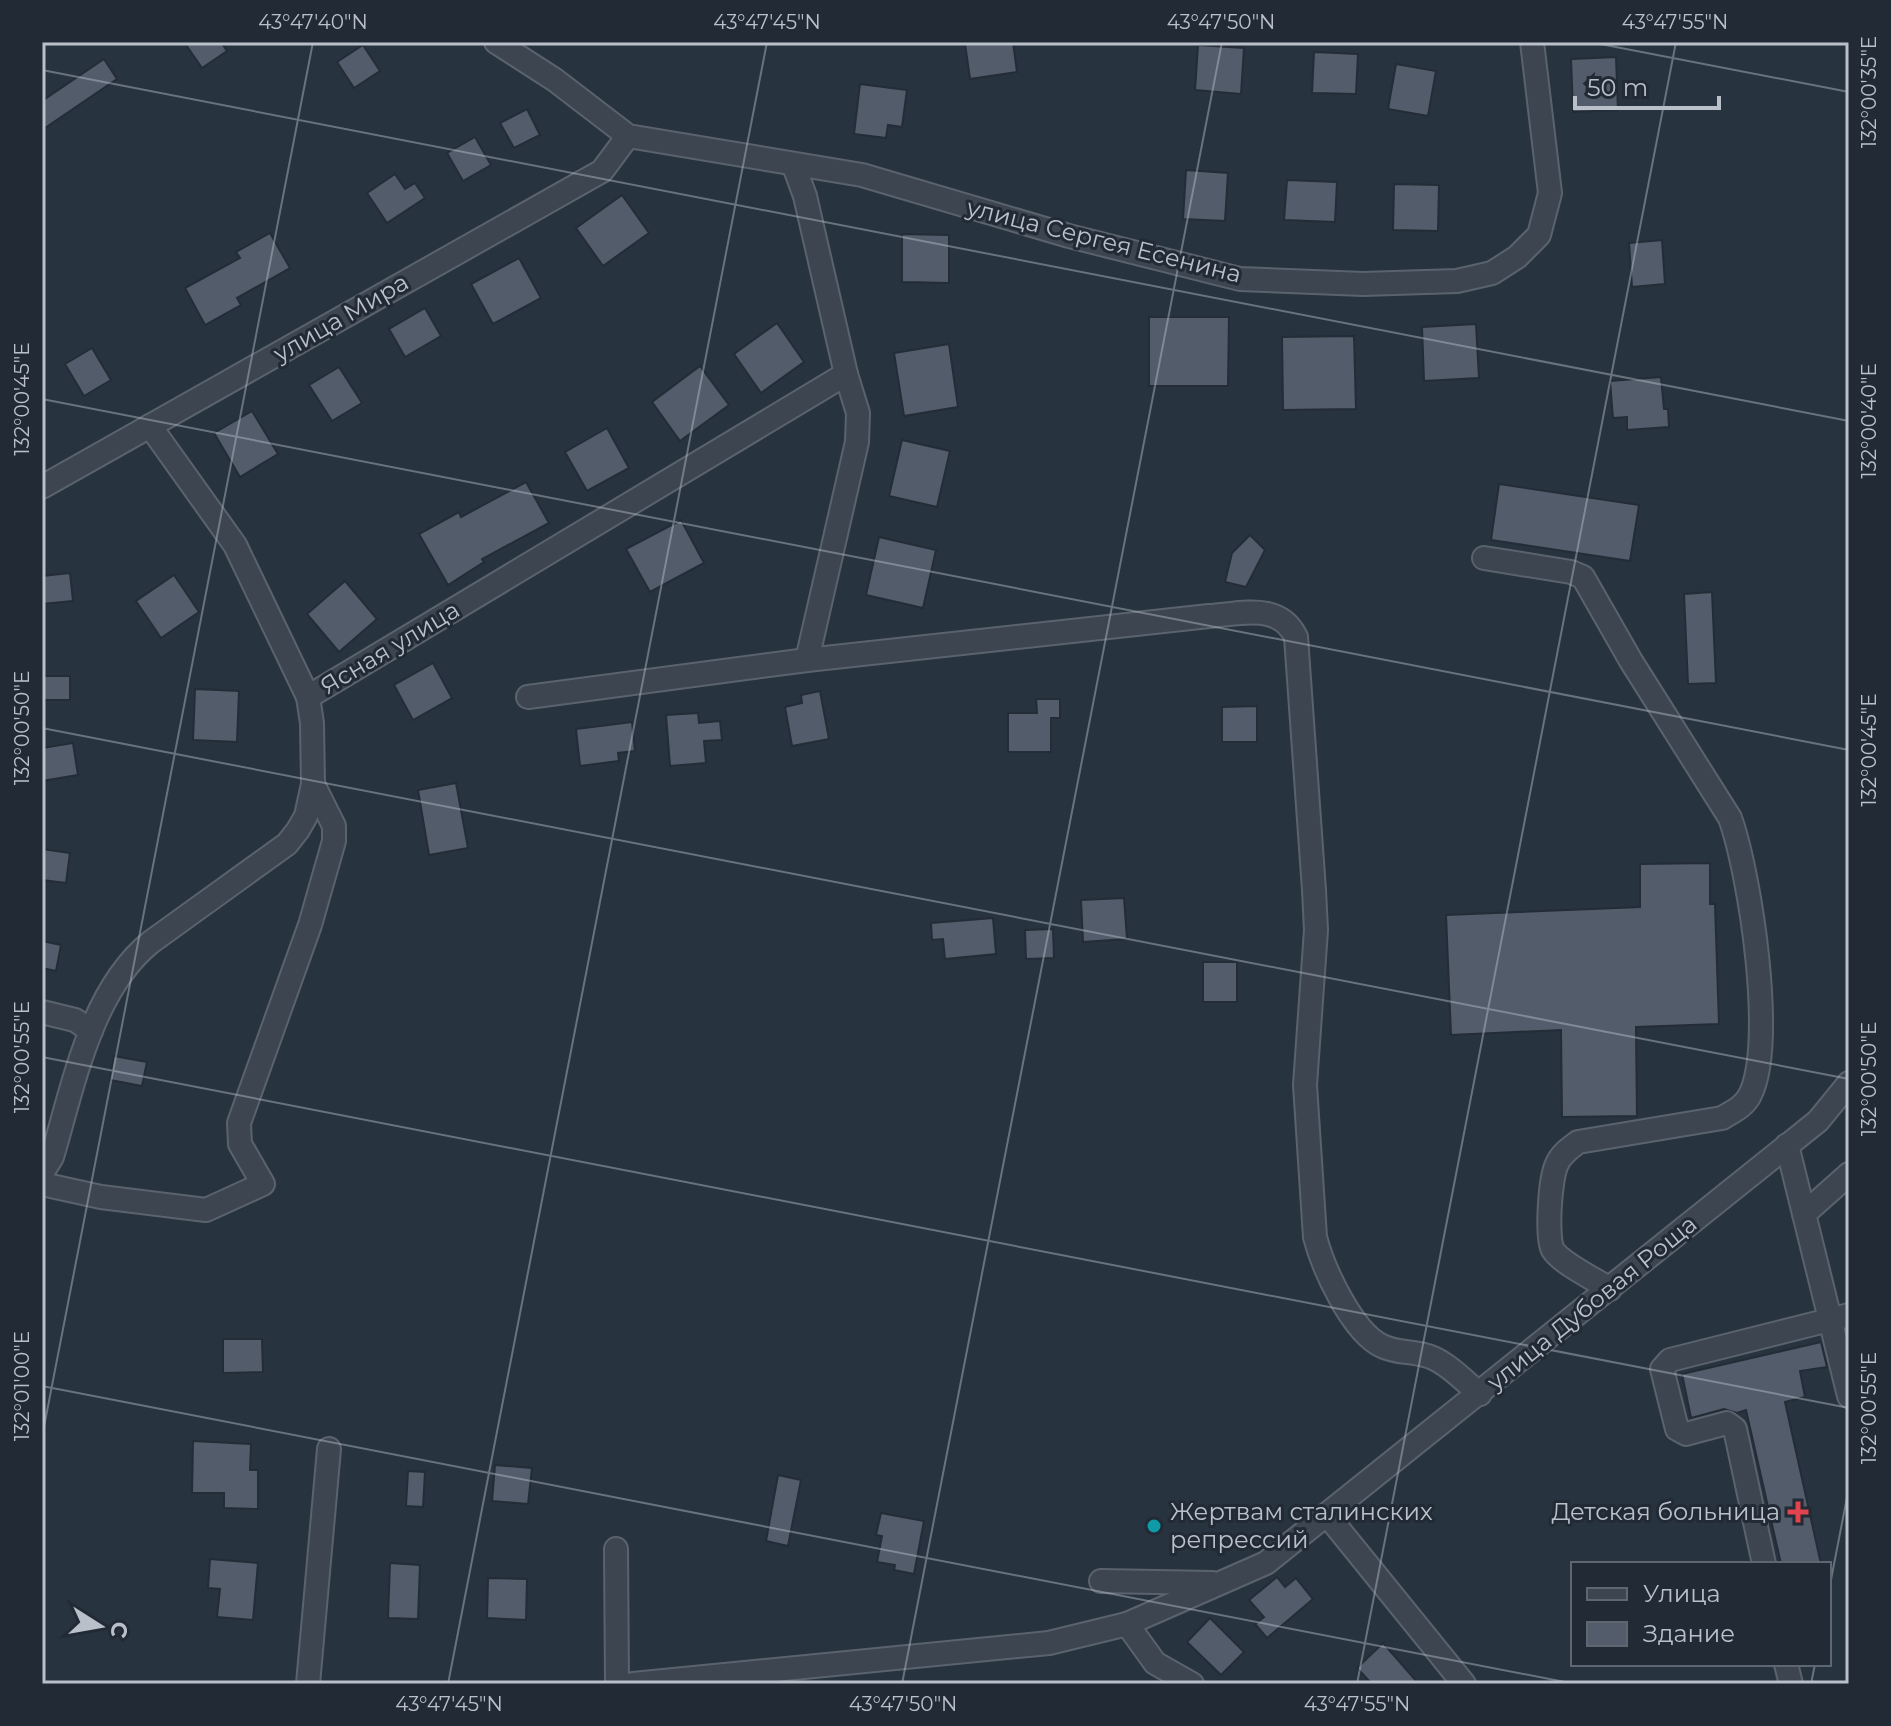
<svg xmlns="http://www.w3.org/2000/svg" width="1891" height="1726" font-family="Montserrat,sans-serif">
<rect width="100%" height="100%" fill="#283340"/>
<g fill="#525c6a" stroke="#232c37" stroke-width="2">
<path d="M184 42H221L227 51 202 68Z"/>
<path d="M980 42H1013L1017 72 970 79 965 44Z"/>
<path d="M363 45 380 71 354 88 337 62Z"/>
<path d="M1198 45 1244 48 1241 94 1195 90Z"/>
<path d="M1314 52 1358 54 1356 94 1312 93Z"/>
<path d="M1616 57 1618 110 1573 112 1571 59Z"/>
<path d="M104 59 117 79 42 130V101Z"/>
<path d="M1396 64 1436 71 1428 116 1388 109Z"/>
<path d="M860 84 907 90 902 127 888 125 886 138 854 134Z"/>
<path d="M527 109 540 135 514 148 500 123Z"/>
<path d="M475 137 491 165 463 181 447 153Z"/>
<path d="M1186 170 1228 173 1225 221 1183 219Z"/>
<path d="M395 174 405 189 415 183 425 198 387 223 367 193Z"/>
<path d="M1287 180 1337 182 1335 222 1284 220Z"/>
<path d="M1394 184 1439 185 1438 231 1393 230Z"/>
<path d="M622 195 649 233 603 266 576 228Z"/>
<path d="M270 233 290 268 237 298 241 305 205 325 185 288 240 258 236 252Z"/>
<path d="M902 234 949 235V283L902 282Z"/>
<path d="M1662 240 1665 284 1632 287 1629 243Z"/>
<path d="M519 258 541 298 493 324 471 284Z"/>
<path d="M425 308 441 336 405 357 389 329Z"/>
<path d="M1149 317H1229L1228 386H1149Z"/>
<path d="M777 323 804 362 761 393 734 354Z"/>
<path d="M1476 324 1479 378 1424 381 1422 327Z"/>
<path d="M1354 336 1356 409 1283 410 1282 337Z"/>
<path d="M949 344 958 407 904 416 894 353Z"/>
<path d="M92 348 111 380 84 396 65 364Z"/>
<path d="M700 366 729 405 680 441 652 402Z"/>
<path d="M339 367 362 403 332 421 309 385Z"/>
<path d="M1661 377 1664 409H1668L1669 427 1627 430V417L1613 418 1610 381Z"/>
<path d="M252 411 278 454 240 477 214 433Z"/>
<path d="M607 428 629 468 587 491 565 452Z"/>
<path d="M902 440 950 451 937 507 889 496Z"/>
<path d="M526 482 549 523 482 559 484 562 448 585 419 534 459 512 461 517Z"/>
<path d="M1499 484 1639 505 1630 561 1491 540Z"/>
<path d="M681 520 704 563 650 592 626 549Z"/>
<path d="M1250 535 1265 550 1246 587 1225 582 1232 553Z"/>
<path d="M879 537 936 550 923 608 866 595Z"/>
<path d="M70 573 73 601 42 604V576Z"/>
<path d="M174 575 199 612 161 638 136 601Z"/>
<path d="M345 581 377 619 339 652 307 614Z"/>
<path d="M1712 592 1716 683 1688 684 1684 594Z"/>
<path d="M433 663 452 698 413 720 394 685Z"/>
<rect x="42" y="676" width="28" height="24"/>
<path d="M195 689 239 691 237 742 193 740Z"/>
<path d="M820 691 829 739 792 746 785 707 802 703 801 695Z"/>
<path d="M1036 699H1060V718H1051V752H1008V713H1037Z"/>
<path d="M1257 706V742H1222V707Z"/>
<path d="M698 713 699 723 720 721 722 740 704 741 706 763 670 766 666 715Z"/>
<path d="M632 722 635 751 618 753 619 761 580 766 576 729Z"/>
<path d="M73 743 78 775 42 781V748Z"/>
<path d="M456 783 468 848 429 855 418 790Z"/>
<path d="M42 849 70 853 66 883 42 880Z"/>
<path d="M1710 863V904H1715L1719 1024 1636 1027 1637 1116 1562 1117 1561 1030 1451 1035 1446 915 1640 907V864Z"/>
<path d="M1124 898 1127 939 1083 942 1081 900Z"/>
<path d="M993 918 996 954 945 959 943 939 932 940 931 923Z"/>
<path d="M1053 929 1054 958 1026 959 1025 930Z"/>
<path d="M42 941 61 945 56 971 42 968Z"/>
<rect x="1203" y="962" width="34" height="40"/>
<path d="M114 1056 147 1062 142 1086 110 1080Z"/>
<path d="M223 1339H262L263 1372 223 1373Z"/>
<path d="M1821 1342 1827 1367 1800 1371 1805 1397 1785 1402 1821 1564H1781L1746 1410 1737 1413 1724 1409 1691 1418 1682 1374Z"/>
<path d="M193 1441 251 1444 250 1470H258V1509L224 1508V1493H192Z"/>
<path d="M495 1465 532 1468 528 1504 492 1501Z"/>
<path d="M408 1471 425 1472 423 1507 406 1506Z"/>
<path d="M778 1475 801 1480 788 1546 766 1541Z"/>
<path d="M881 1513 924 1521 914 1574 894 1570 895 1565 877 1562 882 1536 876 1535Z"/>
<path d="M210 1559 258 1563 253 1620 217 1617 220 1589 208 1588Z"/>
<path d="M390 1563 420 1565 418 1619 388 1618Z"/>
<path d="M1277 1577 1285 1587 1296 1578 1313 1599 1267 1638 1255 1624 1264 1617 1249 1600Z"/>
<path d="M488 1578 527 1579 526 1620 487 1618Z"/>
<path d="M1210 1618 1244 1652 1221 1675 1187 1642Z"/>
<path d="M1383 1643 1419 1684H1372L1357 1668Z"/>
</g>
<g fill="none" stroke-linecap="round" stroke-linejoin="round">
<g stroke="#5a636d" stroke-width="26">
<g id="minor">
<path d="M496 42 555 80 628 136 862 175 1069 236 1240 279 1363 284 1457 281 1492 273 1517 257 1539 235 1550 193 1532 42"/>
<path d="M150 426 235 545 308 697"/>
<path d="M42 487 602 171 628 136"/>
<path d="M1484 558 1571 572 1583 577 1631 661 1730 818C1750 874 1776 1043 1750 1095 1744 1107 1732 1112 1722 1118L1578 1142C1570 1148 1561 1154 1557 1164 1550 1177 1546 1238 1553 1250 1561 1263 1596 1280 1610 1289"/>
<path d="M807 660 857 442 858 413 846 374"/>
<path d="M528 697 807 660 1209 616C1242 614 1279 602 1296 637L1314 890 1316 930 1305 1085 1315 1237C1323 1268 1352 1332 1382 1346 1396 1353 1409 1351 1424 1355 1444 1359 1464 1381 1480 1394"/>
<path d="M42 1012 75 1020 91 1031"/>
<path d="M1787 1145 1849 1396"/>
<path d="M42 1173 52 1157C73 1087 91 990 151 942L287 844 298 830 306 816 313 784 312 723 308 697 846 374 805 196 794 166"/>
<path d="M42 1184 101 1197 206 1210 263 1184 240 1144 239 1123 310 925 334 841V826L313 784"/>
<path d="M1804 1214 1849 1174"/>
<path d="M1328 1516 1464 1684"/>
<path d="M616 1549 617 1684"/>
<path d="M1764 1564 1735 1429 1727 1423 1686 1434 1677 1429 1662 1369 1670 1360 1849 1315"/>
<path d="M1101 1581 1212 1583"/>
<path d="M1786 1664 1791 1684"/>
<path d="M308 1684 329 1449"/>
<path d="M633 1684 1049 1643 1127 1624"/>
<path d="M1192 1684 1155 1663 1127 1624 1266 1563 1818 1121 1849 1083"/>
</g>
</g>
<use href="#minor" stroke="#3c4550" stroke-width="22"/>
</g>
<path fill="none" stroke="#b9c0ca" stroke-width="2" stroke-opacity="0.45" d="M1590 42 1849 92M42 70 1849 421M42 399 1849 750M42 728 1849 1079M42 1057 1849 1408M42 1386 1575 1684M42 1437 313 42M1829 1590 1849 1487M448 1684 767 42M902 1684 1222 42M1357 1684 1676 42M1811 1684 1815 1664"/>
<path fill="#e0444e" stroke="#212a35" stroke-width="3" d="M1794 1500h8v8h8v8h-8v8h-8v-8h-8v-8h8z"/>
<circle fill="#0f9aa8" stroke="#212a35" stroke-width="3" cx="1154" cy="1526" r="8"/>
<g text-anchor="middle" stroke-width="6" stroke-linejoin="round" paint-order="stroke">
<g font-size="24" fill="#b9c0ca" stroke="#212a35">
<text transform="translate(1104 241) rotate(14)" y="8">улица Сергея Есенина</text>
<text transform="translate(341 318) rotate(-30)" y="8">улица Мира</text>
<text transform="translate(390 648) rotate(-31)" y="8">Ясная улица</text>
<text transform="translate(1592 1303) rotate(-39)" y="8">улица Дубовая Роща</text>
</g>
<g font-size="24" fill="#b9c0ca" stroke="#212a35" text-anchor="start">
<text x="1170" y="1520">Жертвам сталинских<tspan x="1170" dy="28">репрессий</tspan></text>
<text x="1780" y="1520" text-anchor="end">Детская больница</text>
</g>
</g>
<rect width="1891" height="1726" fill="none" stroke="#212a35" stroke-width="88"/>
<rect x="1571" y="1562" width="260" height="104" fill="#212a35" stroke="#5e6671" stroke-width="2"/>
<rect x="1587" y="1588" width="40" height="12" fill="#3c4550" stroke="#5e6671" stroke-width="2"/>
<text x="1643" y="1602" font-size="24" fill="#b9c0ca">Улица</text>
<rect x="1587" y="1622" width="40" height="24" fill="#525c6a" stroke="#5e6671" stroke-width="2"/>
<text x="1643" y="1642" font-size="24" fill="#b9c0ca">Здание</text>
<g transform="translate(100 1626) rotate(101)" stroke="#212a35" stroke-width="6" paint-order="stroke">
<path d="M0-6L14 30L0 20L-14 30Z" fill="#b9c0ca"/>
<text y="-12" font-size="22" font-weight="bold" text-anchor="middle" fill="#b9c0ca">С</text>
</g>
<path d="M1575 96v12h144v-12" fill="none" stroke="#b9c0ca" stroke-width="4"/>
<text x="1587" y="96" font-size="24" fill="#b9c0ca" stroke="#212a35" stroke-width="6" paint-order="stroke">50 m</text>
<rect x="44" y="44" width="1803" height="1638" fill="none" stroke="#b9c0ca" stroke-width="3"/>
<g font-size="20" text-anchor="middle" fill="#b9c0ca">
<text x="313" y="29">43°47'40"N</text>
<text x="767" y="29">43°47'45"N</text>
<text x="1221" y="29">43°47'50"N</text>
<text x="1675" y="29">43°47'55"N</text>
<text transform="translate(1869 92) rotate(-90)" y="7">132°00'35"E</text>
<text transform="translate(22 399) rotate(-90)" y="7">132°00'45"E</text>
<text transform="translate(1869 421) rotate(-90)" y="7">132°00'40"E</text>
<text transform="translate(22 728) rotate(-90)" y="7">132°00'50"E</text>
<text transform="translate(1869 750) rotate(-90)" y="7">132°00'45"E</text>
<text transform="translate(22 1057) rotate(-90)" y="7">132°00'55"E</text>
<text transform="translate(1869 1079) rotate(-90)" y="7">132°00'50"E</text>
<text transform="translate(22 1386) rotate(-90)" y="7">132°01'00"E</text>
<text transform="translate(1869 1408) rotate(-90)" y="7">132°00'55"E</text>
<text x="449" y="1711">43°47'45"N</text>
<text x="903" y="1711">43°47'50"N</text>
<text x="1357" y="1711">43°47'55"N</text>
</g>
</svg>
